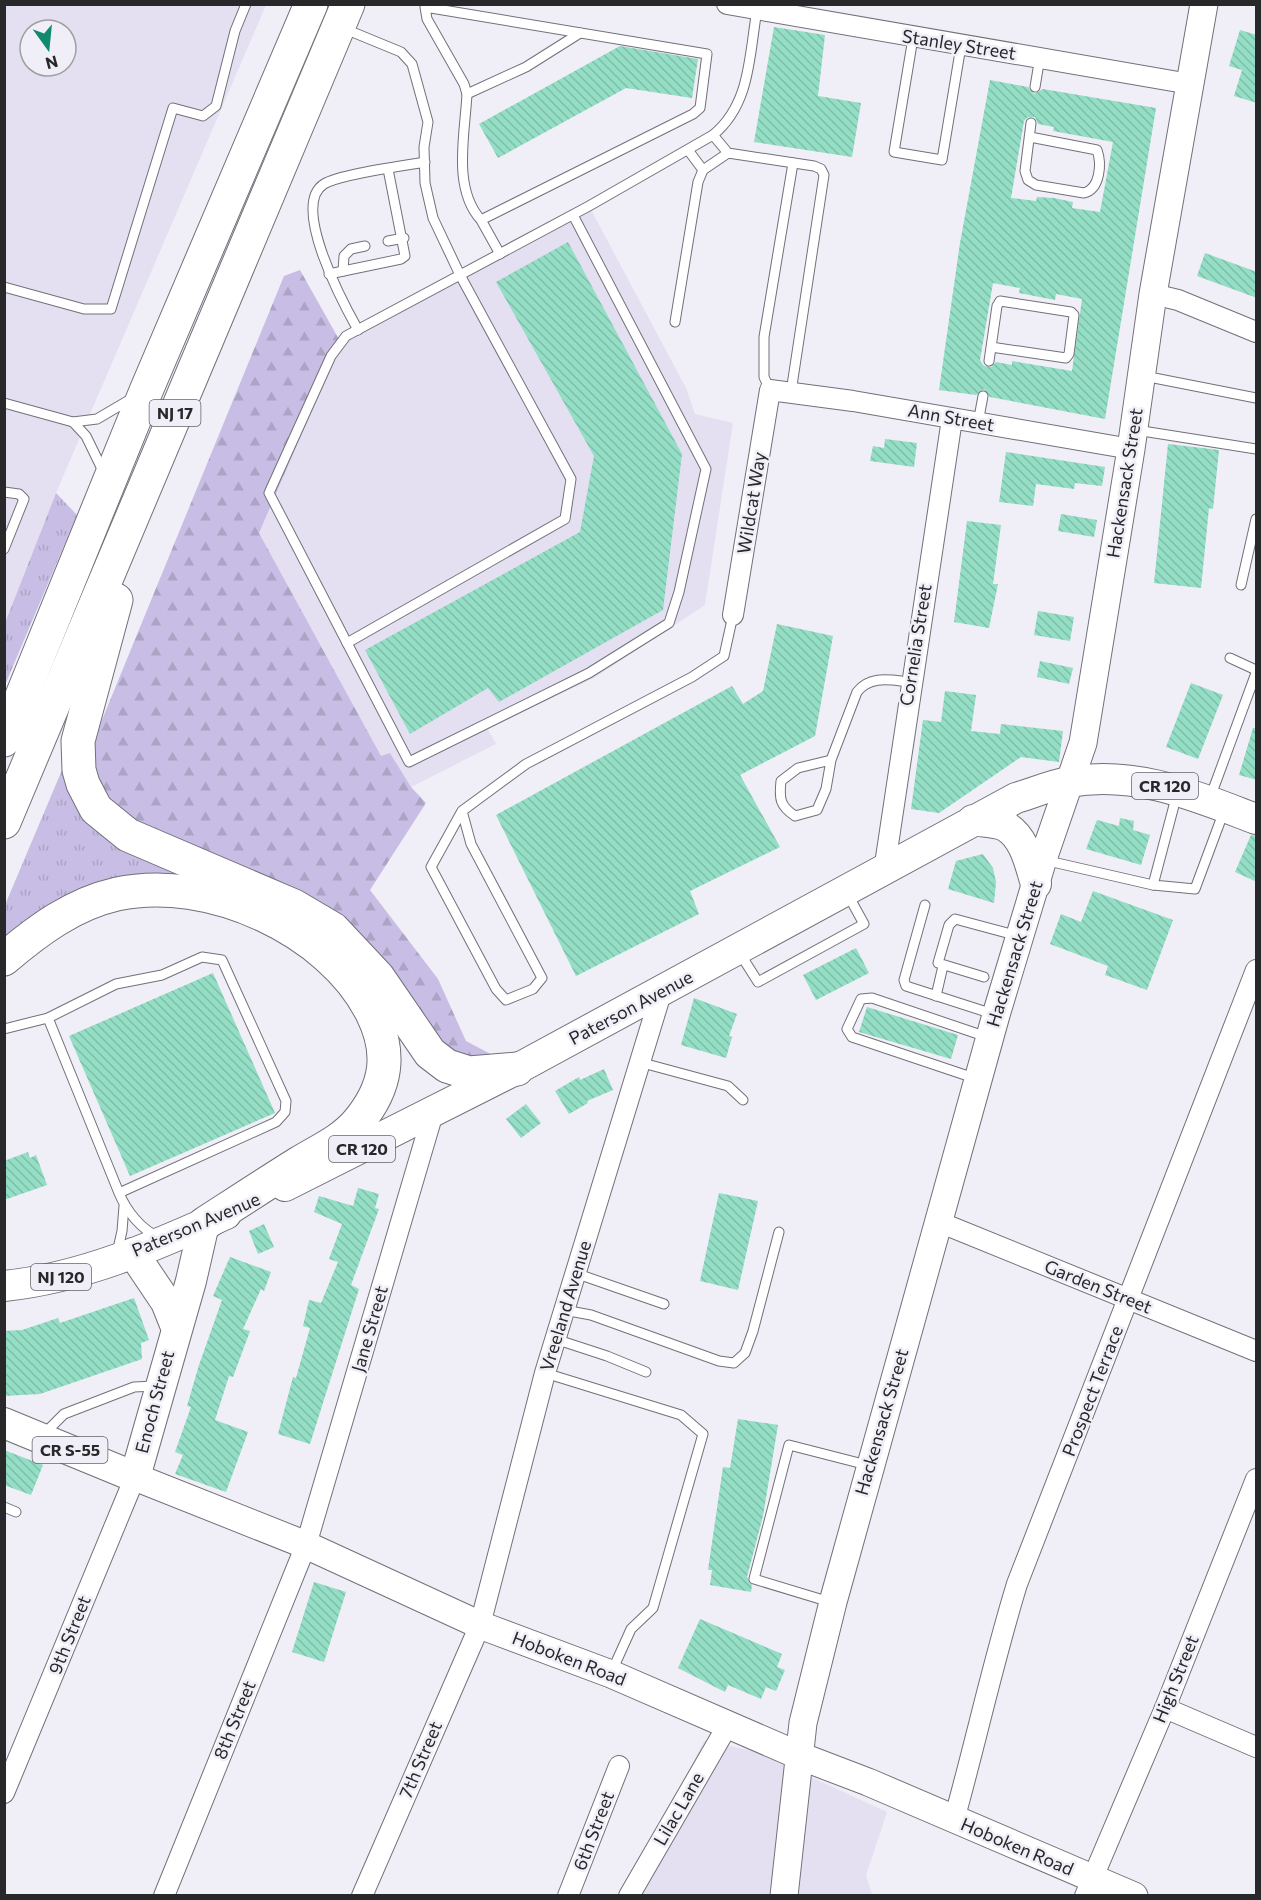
<svg xmlns="http://www.w3.org/2000/svg" width="1261" height="1900" font-family="Commissioner,sans-serif">
<defs>
<pattern id="grass-tufts" width="24" height="20" patternUnits="userSpaceOnUse" patternTransform="scale(1.5)"><rect width="24" height="20" fill="#c8bee5"/><path d="M3 7l-1-3M5 7V3M7 7l1-3M15 17l-1-3M17 17v-4M19 17l1-3" fill="none" stroke="#aca3c5"/></pattern>
<pattern id="forest-firs" width="22" height="20" patternUnits="userSpaceOnUse" patternTransform="scale(1.5)"><rect width="22" height="20" fill="#c8bee5"/><path d="M5 1l3.5 6h-7zM16 11l3.5 6h-7z" fill="#aca3c5"/></pattern>
<pattern id="building-back-hatch" width="6" height="6" patternUnits="userSpaceOnUse" patternTransform="scale(1.5)"><rect width="6" height="6" fill="#93dec4"/><path d="M-1 5l2 2M0 0l6 6M5-1l2 2" fill="none" stroke="#7fbea9"/></pattern>
</defs>
<rect width="100%" height="100%" fill="#f0eef7"/>
<g fill="#e4e0f1" fill-rule="evenodd">
<path d="M5 5H266L56 493 5 623ZM30 30H66V66H30Z"/>
<path d="M589 206 686 388 695 414 733 423 705 605 594 678 487 728 496 744 411 787 390 753 381 757 259 533 269 493 331 356 346 336Z"/>
<path d="M704 1741 754 1751 887 1812 866 1875 872 1895 624 1896Z"/>
</g>
<g fill="url(#grass-tufts)">
<path d="M56 493 77 515 5 685V623Z"/>
<path d="M70 751 83 813 105 838 206 888 159 886 5 948V905Z"/>
</g>
<path fill="url(#forest-firs)" d="M300 270 341 343 259 533 381 756 390 753 411 787 426 803 370 890 438 979 466 1041 502 1060 466 1066 125 822 95 777V737L284 276Z"/>
<g fill="url(#building-back-hatch)" fill-rule="evenodd">
<path d="M774 27 825 35 818 96 861 103 852 157 754 142Z"/>
<path d="M1240 30 1257 35V103L1234 96 1242 70 1229 66Z"/>
<path d="M620 46 698 59 692 98 626 88 498 158 479 124Z"/>
<path d="M990 80 1028 87 1034 94 1043 89 1156 108 1105 419 990 397 984 389 976 395 939 390 960 243ZM1028 117H1035L1038 124 1054 127 1053 131 1113 142 1100 212 1072 208 1073 202 1054 198 1037 197 1036 201 1011 198 1024 121ZM993 283 1020 288 1019 293 1055 300 1056 294 1082 299 1072 371 1012 361V365L996 362 991 367 984 366 980 360Z"/>
<path d="M568 242 682 454 663 610 499 702 488 688 410 734 365 650 580 532 594 456 496 282Z"/>
<path d="M1205 253 1257 272V298L1197 276Z"/>
<path d="M885 439 917 443 914 467 870 461 873 446 884 448Z"/>
<path d="M1168 444 1219 450 1213 509 1209 508 1201 588 1154 583Z"/>
<path d="M1006 452 1105 467 1102 486 1075 483 1074 489 1036 484 1033 506 999 502Z"/>
<path d="M1061 514 1097 520 1094 537 1058 531Z"/>
<path d="M967 521 1001 525 993 584H998L989 628 954 622Z"/>
<path d="M1038 611 1074 617 1070 641 1034 635Z"/>
<path d="M777 624 833 636 815 736 740 775 780 847 690 891 699 914 576 976 496 815 732 686 743 704 763 691Z"/>
<path d="M1040 661 1073 668 1069 684 1037 677Z"/>
<path d="M1191 683 1223 695 1198 759 1166 747Z"/>
<path d="M945 691 976 695 971 731 1000 734 1001 724 1063 731 1059 762 1021 757 939 813 911 809 923 720 941 722Z"/>
<path d="M1253 728H1257V780L1239 775Z"/>
<path d="M1120 818 1134 821 1133 830 1150 835 1141 865 1086 849 1097 820 1119 826Z"/>
<path d="M1251 835 1257 836V882L1235 872Z"/>
<path d="M983 854 993 868 996 882 994 903 948 889 956 861Z"/>
<path d="M1093 891 1173 920 1147 990 1105 975 1108 966 1050 944 1061 914 1081 922Z"/>
<path d="M856 948 869 973 816 1000 803 975Z"/>
<path d="M213 973 275 1113 130 1176 69 1036Z"/>
<path d="M694 998 737 1014 729 1036 732 1037 726 1058 681 1045Z"/>
<path d="M867 1007 958 1035 951 1059 859 1032Z"/>
<path d="M604 1069 613 1090 587 1101 588 1103 569 1114 555 1091 579 1077 580 1080Z"/>
<path d="M526 1104 541 1123 521 1138 506 1119Z"/>
<path d="M28 1152 30 1158 36 1155 47 1185 4 1200V1161Z"/>
<path d="M358 1188 379 1194 375 1208 379 1209 351 1285 359 1289 310 1444 278 1434 293 1377 296 1378 310 1328 303 1326 309 1300 321 1303 338 1262 329 1259 342 1224 314 1212 319 1196 353 1206Z"/>
<path d="M719 1193 758 1201 738 1290 700 1281Z"/>
<path d="M264 1224 274 1247 258 1254 249 1231Z"/>
<path d="M230 1257 271 1272 264 1291 261 1289 243 1329 250 1331 233 1377 229 1376 215 1420 248 1432 226 1492 175 1474 183 1455 175 1452 191 1407 187 1406 199 1365 222 1300 213 1296Z"/>
<path d="M134 1298 149 1340 141 1343 142 1359 40 1394 4 1396V1331L22 1330 58 1318 60 1323Z"/>
<path d="M738 1419 778 1425 763 1516 747 1577 752 1585 751 1592 710 1585 712 1570H708L723 1467 730 1468Z"/>
<path d="M4 1450 43 1465 31 1495 4 1485Z"/>
<path d="M314 1582 346 1592 324 1662 292 1652Z"/>
<path d="M700 1619 782 1654 777 1667 785 1670 776 1691 766 1687 761 1699 728 1685 725 1692 678 1668Z"/>
</g>
<g fill="none" stroke-linecap="round" stroke-linejoin="round">
<g stroke="#727079" stroke-width="11">
<g id="lane">
<path d="M345 29 401 52 412 64 428 122 424 147 425 183 433 218 460 275 571 479 565 519 347 643"/>
<path d="M913 38 894 152 942 160 961 46"/>
<path d="M1035 87 1040 57"/>
<path d="M467 94 526 67 580 33"/>
<path d="M713 135 728 153 814 166 821 169 824 175 791 392"/>
<path d="M1030 137 1097 150C1102 164 1100 189 1084 193L1036 185 1028 180 1025 171 1031 123"/>
<path d="M688 150 703 170"/>
<path d="M573 215 706 469 679 592 669 623 589 673 409 762 269 493 331 356 346 336 589 206 713 135C751 104 749 55 757 10"/>
<path d="M481 220C452 188 465 134 467 94L464 84 427 19 425 7 707 54 700 108 693 114 481 220 500 254"/>
<path d="M388 241 404 238"/>
<path d="M343 271 344 256 351 249 365 246"/>
<path d="M329 274 401 259 405 256 388 169"/>
<path d="M4 287 84 309H111L173 108 203 116 216 106 235 31 246 4"/>
<path d="M675 322 698 182 703 170 728 153"/>
<path d="M358 330C344 305 290 205 324 184 340 174 403 166 425 162"/>
<path d="M989 361 997 306 1000 301 1071 312 1074 315 1069 354 1066 358 991 347"/>
<path d="M1144 376 1256 398"/>
<path d="M770 390 764 377V337L793 163"/>
<path d="M4 403 73 422"/>
<path d="M978 423 983 396"/>
<path d="M1136 430 1256 449"/>
<path d="M104 473 86 436 73 422 97 419 131 399"/>
<path d="M4 492 19 494 24 499 4 549"/>
<path d="M1241 585 1256 519"/>
<path d="M1230 658 1256 670"/>
<path d="M831 760 798 768 781 781C779 799 780 806 795 816L817 810 826 789 831 760 857 692C870 675 890 680 910 682"/>
<path d="M1177 794 1153 885 1195 889 1224 811"/>
<path d="M1210 798 1256 673"/>
<path d="M462 811 431 867 496 989 506 1000 533 989 542 978 471 844 462 811 526 764 692 677 724 656 733 615"/>
<path d="M1044 860 1153 885"/>
<path d="M925 905 904 980 906 986 993 1014"/>
<path d="M739 952 758 982 864 924 848 895"/>
<path d="M984 977 938 963 949 925 955 919 1018 936"/>
<path d="M936 996 943 966"/>
<path d="M4 1029 48 1018"/>
<path d="M639 1062 728 1086 743 1100"/>
<path d="M977 1079 852 1037 847 1029 861 999 872 998 987 1037"/>
<path d="M119 1193 276 1122 285 1112 286 1101 222 960 202 957 162 975 116 984 48 1018 119 1193C126 1210 141 1230 159 1237"/>
<path d="M117 1253 122 1231 124 1206"/>
<path d="M575 1273 664 1304"/>
<path d="M564 1310 591 1315 719 1361 734 1363 745 1353 753 1331 779 1232"/>
<path d="M555 1339 607 1356 646 1372"/>
<path d="M545 1373 681 1415 703 1434 653 1608 631 1629 612 1671"/>
<path d="M44 1434 64 1414 134 1387 155 1386"/>
<path d="M4 1507 16 1512"/>
<path d="M830 1602 754 1579 789 1445 867 1465"/>
</g>
</g>
<g stroke="#727079" stroke-width="22">
<g id="street">
<path d="M727 4 1190 84"/>
<path d="M1153 294 1178 300 1256 332"/>
<path d="M733 615 770 390 853 401 1131 449"/>
<path d="M884 871 952 419"/>
<path d="M939 1222 1256 1351"/>
<path d="M1165 1708 1256 1747"/>
<path d="M4 1793 135 1477"/>
<path d="M954 1820C976 1741 993 1662 1017 1584L1256 970"/>
<path d="M164 1896 306 1545 433 1113"/>
<path d="M362 1896 480 1625 545 1373 662 990"/>
<path d="M568 1896 619 1766"/>
<path d="M629 1896 729 1723"/>
<path d="M1085 1896 1165 1708 1256 1479"/>
</g>
</g>
<g stroke="#727079" stroke-width="29">
<g id="secondary">
<path d="M135 1477 306 1545 480 1625 611 1674 800 1756 868 1782 1134 1896"/>
<path d="M784 1896 803 1723 833 1602 996 1015 1043 859 1083 743 1131 449 1153 294 1204 4"/>
</g>
</g>
<g stroke="#727079" stroke-width="32">
<g id="primary">
<path d="M973 820C982 822 997 822 1005 826 1025 837 1030 865 1036 884"/>
<path d="M285 1186 517 1069 1016 798C1033 793 1051 785 1069 782 1136 770 1195 796 1256 819"/>
<path d="M133 1253 166 1302 176 1327"/>
<path d="M4 1286C82 1278 155 1246 226 1214"/>
<path d="M4 1423 135 1477 191 1281 204 1224"/>
</g>
</g>
<g stroke="#727079" stroke-width="35">
<g id="highway">
<path d="M116 600 78 741 79 770 83 784 96 809 128 835 294 906 333 929 378 977 430 1053 447 1066 469 1073 517 1069"/>
<path d="M4 740 146 391 311 4"/>
<path d="M4 822 348 4"/>
<path d="M4 959C38 930 73 904 117 894 208 874 331 930 372 1013 392 1053 387 1087 358 1122 342 1141 320 1150 299 1163 267 1183 235 1204 204 1224"/>
</g>
</g>
<use href="#lane" stroke="#fff" stroke-width="9"/>
<use href="#street" stroke="#fff" stroke-width="20"/>
<use href="#secondary" stroke="#fff" stroke-width="27"/>
<use href="#primary" stroke="#fff" stroke-width="30"/>
<use href="#highway" stroke="#fff" stroke-width="33"/>
</g>
<g text-anchor="middle" stroke-width="5" stroke-linejoin="round" paint-order="stroke">
<g fill="#f0eef7" stroke="#646368" stroke-width="1.5">
<rect x="149.5" y="400" width="51" height="26" rx="4.5"/>
<rect x="1132" y="773" width="66" height="26" rx="4.5"/>
<rect x="329" y="1136" width="66" height="26" rx="4.5"/>
<rect x="31" y="1264" width="60" height="26" rx="4.5"/>
<rect x="32.5" y="1437" width="75" height="26" rx="4.5"/>
</g>
<g font-size="16" font-weight="bold" fill="#28272a">
<text x="175" y="419">NJ 17</text>
<text x="1165" y="792">CR 120</text>
<text x="362" y="1155">CR 120</text>
<text x="61" y="1283">NJ 120</text>
<text x="70" y="1456">CR S-55</text>
</g>
<g font-size="18" fill="#28272a" stroke="#f0eef7">
<text transform="translate(959 45) rotate(9)" y="6">Stanley Street</text>
<text transform="translate(951 418) rotate(10)" y="6">Ann Street</text>
<text transform="translate(1125 483) rotate(-81)" y="6">Hackensack Street</text>
<text transform="translate(752 503) rotate(-81)" y="6">Wildcat Way</text>
<text transform="translate(916 645) rotate(-81)" y="6">Cornelia Street</text>
<text transform="translate(1015 954) rotate(-73)" y="6">Hackensack Street</text>
<text transform="translate(631 1008) rotate(-28)" y="6">Paterson Avenue</text>
<text transform="translate(196 1225) rotate(-23)" y="6">Paterson Avenue</text>
<text transform="translate(1098 1287) rotate(22)" y="6">Garden Street</text>
<text transform="translate(566 1306) rotate(-73)" y="6">Vreeland Avenue</text>
<text transform="translate(370 1329) rotate(-74)" y="6">Jane Street</text>
<text transform="translate(1093 1391) rotate(-69)" y="6">Prospect Terrace</text>
<text transform="translate(155 1402) rotate(-75)" y="6">Enoch Street</text>
<text transform="translate(882 1422) rotate(-74)" y="6">Hackensack Street</text>
<text transform="translate(70 1635) rotate(-68)" y="6">9th Street</text>
<text transform="translate(569 1659) rotate(21)" y="6">Hoboken Road</text>
<text transform="translate(1176 1679) rotate(-68)" y="6">High Street</text>
<text transform="translate(235 1720) rotate(-68)" y="6">8th Street</text>
<text transform="translate(421 1760) rotate(-67)" y="6">7th Street</text>
<text transform="translate(679 1809) rotate(-60)" y="6">Lilac Lane</text>
<text transform="translate(594 1831) rotate(-69)" y="6">6th Street</text>
<text transform="translate(1017 1847) rotate(23)" y="6">Hoboken Road</text>
</g>
</g>
<rect width="1261" height="1900" fill="none" stroke="#28272a" stroke-width="12"/>
<g transform="translate(48 48) rotate(165)"><circle r="28" fill="#f0eef7" stroke="#a09ea5" stroke-width="1.5"/>
<path d="M0-4.5L10 22L0 15L-10 22Z" fill="#0f8a6c"/>
<text y="-9" font-size="16" font-weight="bold" text-anchor="middle" fill="#28272a">N</text>
</g>
</svg>
